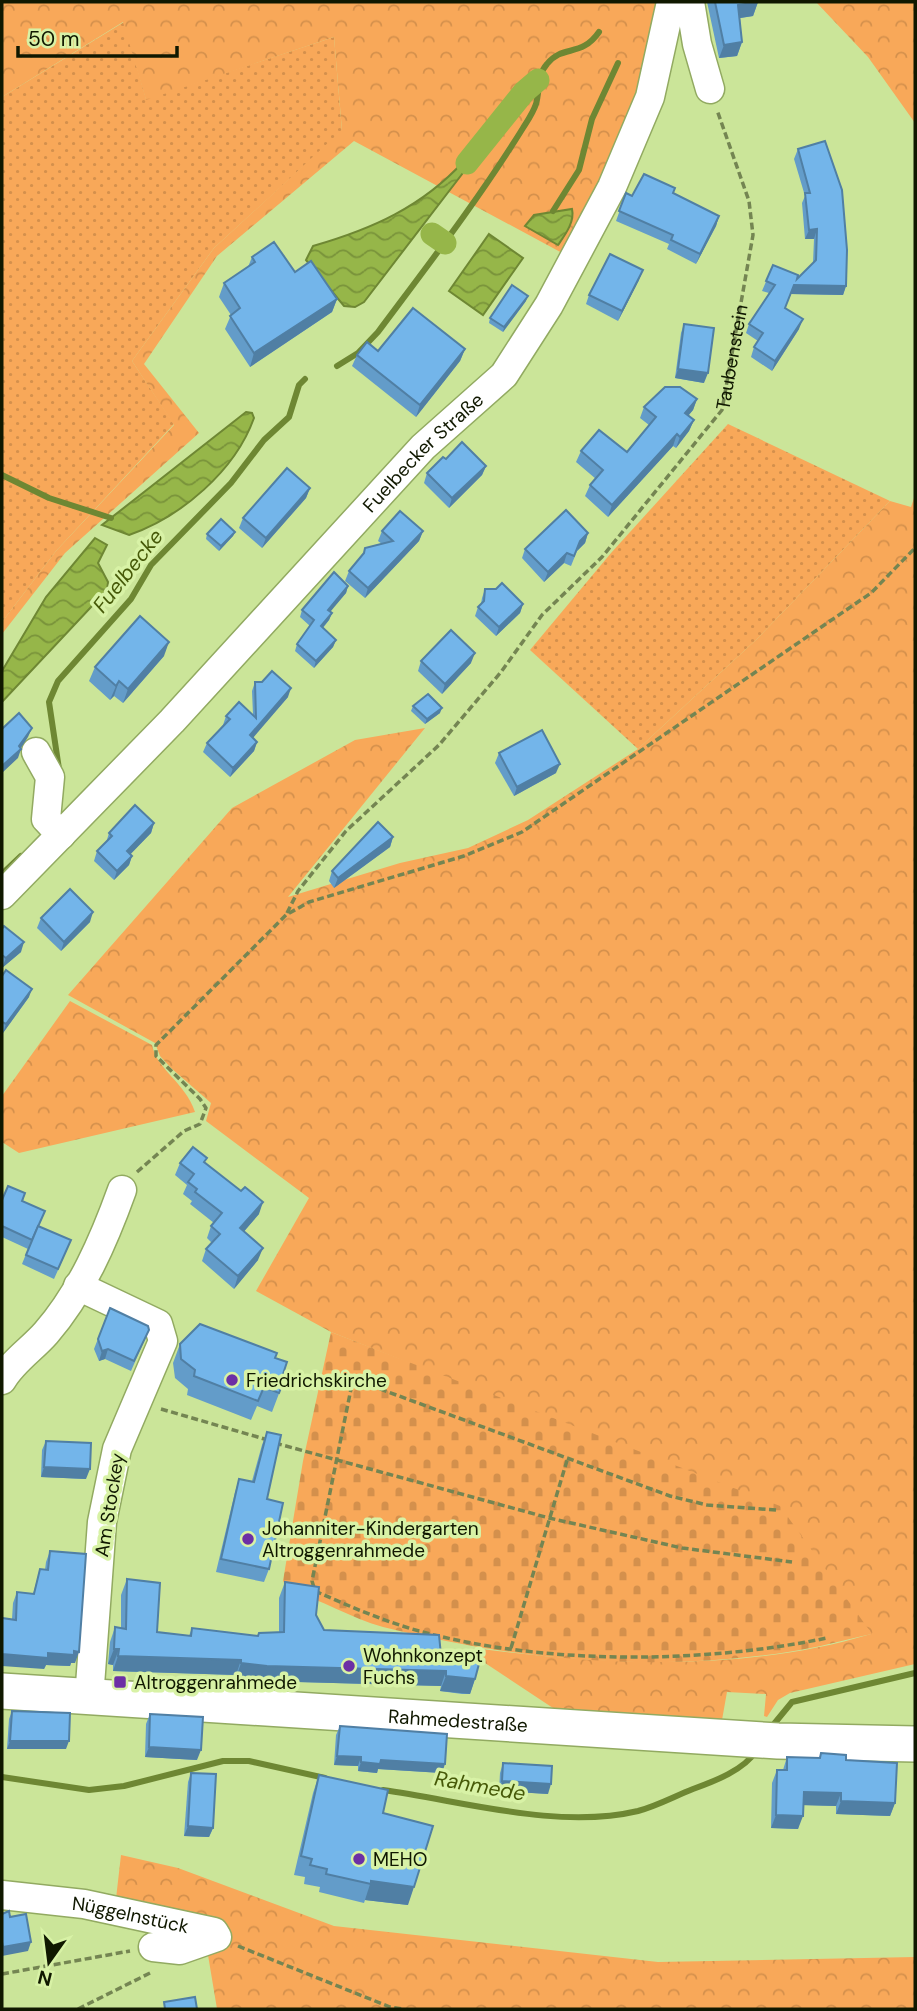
<svg xmlns="http://www.w3.org/2000/svg" width="917" height="2011" font-family="'DM Sans',sans-serif">
<defs>
<pattern id="grass-dots" width="8" height="8" patternUnits="userSpaceOnUse" patternTransform="scale(1.75)"><rect width="8" height="8" fill="#f8a859"/><path d="M2 2h.1M6 6h.1" fill="none" stroke="#d4904c" stroke-width="1.8" stroke-linecap="round"/></pattern>
<pattern id="forest-crowns" width="20" height="18" patternUnits="userSpaceOnUse" patternTransform="scale(1.75)"><rect width="20" height="18" fill="#f8a859"/><path d="M2 6a3 3 0 1 1 6 0M12 15a3 3 0 1 1 6 0" fill="none" stroke="#d4904c"/></pattern>
<pattern id="cemetery-stones" width="16" height="16" patternUnits="userSpaceOnUse" patternTransform="scale(1.75)"><rect width="16" height="16" fill="#f8a859"/><path d="M2 7V4a2 2 0 0 1 4 0v3zM10 15v-3a2 2 0 0 1 4 0v3z" fill="#d4904c"/></pattern>
<pattern id="water-waves" width="16" height="10" patternUnits="userSpaceOnUse" patternTransform="scale(1.75)"><rect width="16" height="10" fill="#96b649"/><path d="M0 5q4-4 8 0t8 0" fill="none" stroke="#79933a"/></pattern>
</defs>
<rect width="100%" height="100%" fill="#cbe599"/>
<g fill="url(#grass-dots)">
<path d="M124 22 146 99 334 37 342 131 214 248 132 361 174 424 56 551 2 622V97Z"/>
<path d="M728 424 890 501 758 638 638 749 530 650 611 553Z"/>
</g>
<g fill="url(#forest-crowns)">
<path d="M2 2H661C642 91 606 173 564 254L354 141 217 256 144 364 199 433 65 553 2 634V622L56 551 174 425 132 361 214 248 342 130 334 37 146 100 123 22 2 97Z"/>
<path d="M816 2H915V123L868 57Z"/>
<path d="M915 495V1664L790 1693 778 1700 767 1717 764 1716 766 1694 727 1692 722 1720 556 1710 479 1659 481 1649C610 1665 745 1672 871 1634L490 1395 331 1332 256 1291 309 1198 206 1121 211 1103 171 1068 160 1056 155 1043 68 995 232 808 355 740 425 728 288 897 400 863 468 848 528 820 638 749 758 638 890 501 911 507Z"/>
<path d="M70 1001 152 1045C157 1070 185 1082 195 1112L19 1153 2 1142V1096Z"/>
<path d="M121 1855 178 1868 334 1926 658 1962 915 1957V2009H217L207 1949 114 1916Z"/>
</g>
<path fill="url(#cemetery-stones)" d="M331 1332 780 1506 872 1634C844 1640 816 1648 788 1652 653 1673 515 1660 383 1627 350 1618 322 1599 289 1591L283 1581 303 1461Z"/>
<g fill="url(#water-waves)" stroke="#6e8733" stroke-width="2">
<path d="M464 161 469 165 364 302 355 307 344 306 306 260 313 246C372 229 422 207 464 161Z"/>
<path d="M572 209C575 222 565 235 558 245L525 226 534 215Z"/>
<path d="M489 234 523 258 483 315 449 291Z"/>
<path d="M246 412 252 413 254 418C235 471 181 517 129 535L102 525Z"/>
<path d="M95 538 107 545 98 563 108 582 107 590 2 702V671L46 597Z"/>
</g>
<g fill="none" stroke-linecap="round" stroke-linejoin="round">
<g stroke="#6e8733" stroke-width="6">
<path d="M553 211 579 170 592 119 618 63"/>
<path d="M337 366 358 353 378 332C428 265 479 199 523 128 528 120 533 113 536 104 540 90 537 75 547 64 563 44 581 58 599 32"/>
<path d="M2 475 49 498 111 518"/>
<path d="M59 769 49 702 58 681 131 599 151 565 231 483 264 440 289 417 299 385 305 379"/>
<path d="M2 874 21 856"/>
<path d="M769 1730 792 1702 915 1673"/>
<path d="M2 1777 89 1790 124 1786 223 1761H249L325 1778"/>
<path d="M383 1790C463 1801 558 1830 638 1811 657 1806 675 1796 693 1789 715 1781 744 1770 756 1751"/>
</g>
<g stroke="#96b649" stroke-width="23">
<path d="M467 163 524 92 538 80"/>
<path d="M432 234 445 243"/>
</g>
<g stroke="#92aa61" stroke-width="31">
<g id="minor">
<path d="M690 2 697 44 710 89"/>
<path d="M36 752 50 777 46 819 61 835"/>
<path id="s2" d="M2 895 172 721 423 447 504 375 549 305 612 187 650 97 671 2"/>
<path d="M78 1286 158 1324 163 1341 117 1449 102 1522 89 1699"/>
<path d="M2 1380C13 1361 32 1349 46 1333 81 1293 104 1240 122 1190"/>
<path id="s3" d="M2 1895 84 1904 214 1932 217 1937 180 1950 153 1947"/>
</g>
</g>
<g stroke="#92aa61" stroke-width="38">
<g id="major">
<path id="s4" d="M2 1691 778 1741 915 1744"/>
</g>
</g>
<g stroke="#748552" stroke-width="3.5" stroke-dasharray="7 3.5" stroke-linecap="butt">
<path id="s1" d="M287 913 298 891 346 831 439 745 501 672 542 615 602 557 722 410 753 235 749 201 717 110"/>
<path d="M137 1172 184 1131 200 1124 206 1108 200 1099 156 1056V1045L286 915 309 902 464 856 522 832 871 593 915 548"/>
<path d="M161 1409 268 1440"/>
<path d="M275 1443 549 1518 682 1548 792 1562"/>
<path d="M776 1510 707 1505 670 1496 353 1379 312 1581 315 1591C349 1606 383 1621 419 1631 543 1665 701 1664 827 1638"/>
<path d="M511 1648 568 1457"/>
<path d="M238 1946 390 2007 403 2009"/>
<path d="M2 1974 130 1951"/>
<path d="M78 2009 152 1972"/>
</g>
<use href="#minor" stroke="#fff" stroke-width="28"/>
<use href="#major" stroke="#fff" stroke-width="35"/>
</g>
<g fill="#639cc9">
<path d="M707 2H758L753 16 740 18 742 42 737 56 719 58Z"/>
<path d="M798 149 846 286 843 295 791 294 785 308 799 329 772 371 751 357 754 347 758 341 746 333 749 324 769 293 762 291 773 265 797 279 813 263 814 239H805L802 203 805 196 794 159Z"/>
<path d="M626 193 632 196 673 193 719 216 716 226 696 264 667 249 669 244 616 221Z"/>
<path d="M252 257 295 272 337 299 332 312 250 367 225 329 231 315 219 297 224 283 248 267Z"/>
<path d="M639 280 618 321 586 304 589 295Z"/>
<path d="M526 301 503 332 489 323 490 318Z"/>
<path d="M684 324 704 383 675 378 681 333Z"/>
<path d="M465 349 460 361 416 417 352 366 357 355 378 351Z"/>
<path d="M697 399 693 410 688 416 694 420 689 431 676 448 673 446 608 517 585 496 590 485 596 479 576 462 581 451 627 452 649 425 640 418 644 407Z"/>
<path d="M446 459 486 466 482 475 449 508 424 483 427 473Z"/>
<path d="M310 488 306 498 262 548 239 528 243 518Z"/>
<path d="M382 531H423L419 541 365 598 345 581 349 571 362 557 365 548 382 544 378 541Z"/>
<path d="M235 532 233 536 219 551 206 539 207 534Z"/>
<path d="M588 533 585 543 577 551 571 566 564 563 544 582 522 558 525 549Z"/>
<path d="M348 586 346 593 330 611 332 613 329 620 323 628 336 640 333 647 314 668 295 651 297 644 310 626 300 617 302 610Z"/>
<path d="M485 589 523 604 520 613 496 636 475 616 478 607 481 604 482 598Z"/>
<path d="M164 656 123 703 114 696 110 700 89 681 95 667Z"/>
<path d="M421 661 471 663 442 694 418 671Z"/>
<path d="M255 682 288 697 252 738 257 742 254 751 230 777 203 752 207 743 223 725 226 716 253 715 252 691Z"/>
<path d="M413 706 440 713 425 724 411 711Z"/>
<path d="M499 753 556 773 514 796 495 763Z"/>
<path d="M154 823 151 833 130 854 132 856 129 865 114 880 94 861 97 851 106 843 109 833Z"/>
<path d="M393 837 390 847 334 888 329 881 332 871Z"/>
<path d="M41 918 90 922 61 951 37 928Z"/>
<path d="M2 929 21 952 2 968Z"/>
<path d="M2 976 29 997 3 1033 2 1032Z"/>
<path d="M180 1163H205L259 1214 244 1231 258 1260 234 1289 202 1261 206 1249 212 1243 207 1238 211 1226 214 1223 190 1204 192 1201 183 1194 187 1185 175 1175Z"/>
<path d="M25 1193 23 1201 39 1226 67 1250 54 1279 22 1264 28 1249 2 1237V1200Z"/>
<path d="M110 1308 145 1339 131 1371 105 1359 99 1361 94 1349Z"/>
<path d="M180 1344 275 1358 283 1374 286 1375 272 1412 257 1406 251 1420 187 1395 188 1389 175 1378 173 1363Z"/>
<path d="M267 1432V1499L269 1569 264 1582 216 1572 235 1492 239 1479 252 1481 262 1445Z"/>
<path d="M46 1441 86 1479 41 1477 42 1450Z"/>
<path d="M50 1551 75 1663H71L70 1666 46 1665 44 1669 12 1619 13 1603 17 1592 33 1594 40 1569 45 1570 46 1562Z"/>
<path d="M127 1579 157 1632 189 1636 192 1628 258 1636 259 1633 279 1632V1598L285 1582 316 1615 324 1630 441 1655 475 1679 470 1694H462L440 1691 441 1686 262 1681 236 1678V1675L113 1671V1665L108 1664 110 1642 115 1627 121 1628V1595Z"/>
<path d="M12 1711 66 1749H7L9 1719Z"/>
<path d="M150 1714 197 1760 145 1757 146 1724Z"/>
<path d="M340 1726 442 1773 378 1769 377 1773 358 1771V1766L334 1765 336 1735Z"/>
<path d="M821 1753 846 1760 895 1803 890 1816 836 1814V1806L803 1805 798 1829 771 1828 772 1783 777 1770H783L787 1757 819 1758Z"/>
<path d="M503 1763 548 1794 499 1791 500 1773Z"/>
<path d="M191 1773 213 1828 209 1837 184 1836 188 1782Z"/>
<path d="M319 1775 383 1813 408 1905 365 1900 364 1903 319 1892 320 1887 304 1884 305 1877 294 1875 313 1793Z"/>
</g>
<g fill="#507fa4">
<path d="M758 2 753 16 734 19 738 5Z"/>
<path d="M742 42 737 56 719 58 724 45Z"/>
<path d="M719 216 716 226 696 264 700 254Z"/>
<path d="M817 229 814 239H805L809 230Z"/>
<path d="M643 270 639 280 618 321 622 311Z"/>
<path d="M794 285 846 286 843 295 791 294Z"/>
<path d="M528 296 526 301 503 332 504 327Z"/>
<path d="M337 299 332 312 250 367 254 353Z"/>
<path d="M803 319 799 329 772 371 775 361Z"/>
<path d="M465 349 460 361 416 417 420 405Z"/>
<path d="M678 369 708 373 704 383 675 378Z"/>
<path d="M697 399 693 410 681 424 685 413Z"/>
<path d="M694 420 689 431 676 448 680 437Z"/>
<path d="M677 434 673 446 608 517 612 505Z"/>
<path d="M486 466 482 475 449 508 452 498Z"/>
<path d="M310 488 306 498 262 548 266 538Z"/>
<path d="M423 531 419 541 365 598 368 588Z"/>
<path d="M235 532 233 536 219 551 221 546Z"/>
<path d="M588 533 585 543 577 551 580 541Z"/>
<path d="M567 553 564 563 544 582 548 572Z"/>
<path d="M348 586 346 593 326 617 328 610Z"/>
<path d="M523 604 520 613 496 636 499 627Z"/>
<path d="M332 613 329 620 318 633 321 626Z"/>
<path d="M336 640 333 647 314 668 316 661Z"/>
<path d="M169 642 164 656 123 703 128 689Z"/>
<path d="M475 653 471 663 442 694 445 684Z"/>
<path d="M119 681 114 696 110 700 116 686Z"/>
<path d="M291 688 288 697 247 745 250 735Z"/>
<path d="M442 708 440 713 425 724 427 719Z"/>
<path d="M32 728 28 737 19 751 21 749 18 758 2 773V766L19 746Z"/>
<path d="M257 742 254 751 230 777 233 768Z"/>
<path d="M560 764 556 773 514 796 517 787Z"/>
<path d="M154 823 151 833 124 861 127 851Z"/>
<path d="M393 837 390 847 334 888 338 878Z"/>
<path d="M132 856 129 865 114 880 117 871Z"/>
<path d="M93 912 90 922 61 951 64 942Z"/>
<path d="M24 942 21 952 2 968 6 958Z"/>
<path d="M32 989 29 997 3 1033 6 1024Z"/>
<path d="M263 1202 259 1214 236 1241 240 1228Z"/>
<path d="M263 1248 258 1260 234 1289 238 1276Z"/>
<path d="M108 1349 105 1359 99 1361 102 1351Z"/>
<path d="M44 1467 90 1469 86 1479 41 1477Z"/>
<path d="M114 1649H119L113 1665 108 1664Z"/>
<path d="M74 1651 79 1652 75 1663H71L70 1666 46 1665 44 1669 2 1666V1655Z"/>
<path d="M118 1656 241 1660 236 1675 113 1671Z"/>
<path d="M241 1663 446 1671 441 1686 262 1681 236 1678Z"/>
<path d="M446 1676 475 1679 470 1694 440 1691Z"/>
<path d="M10 1741H69L66 1749H7Z"/>
<path d="M149 1747 201 1750 197 1760 145 1757Z"/>
<path d="M337 1756 361 1757 358 1766 334 1765Z"/>
<path d="M381 1760 445 1764 442 1773 378 1769 377 1773 358 1771 361 1762Z"/>
<path d="M502 1781 551 1784 548 1794 499 1791Z"/>
<path d="M804 1792 841 1793 836 1806 799 1805Z"/>
<path d="M841 1801 895 1803 890 1816 836 1814Z"/>
<path d="M776 1815 803 1816 798 1829 771 1828Z"/>
<path d="M188 1826 213 1828 209 1837 184 1836Z"/>
<path d="M371 1881 414 1887 408 1905 365 1900Z"/>
<path d="M31 1942 28 1951 2 1956 3 1947Z"/>
</g>
<g fill="#73b5ea" stroke="#507fa4" stroke-width="2">
<path d="M715 2H758L738 5 742 42 724 45Z"/>
<path d="M825 141 842 190 847 250 846 286 794 285 785 308 803 319 775 361 754 347 763 333 749 324 775 285 766 281 773 265 798 275 797 279 816 260 817 229 809 230 805 193H810L798 149Z"/>
<path d="M644 174 675 188 673 193 719 216 700 254 671 240 673 235 619 211 626 193 632 196Z"/>
<path d="M274 242 295 272 311 261 337 299 254 353 230 316 240 308 224 283 255 262 252 257Z"/>
<path d="M610 254 643 270 622 311 589 295Z"/>
<path d="M512 285 528 296 504 327 490 318Z"/>
<path d="M413 308 465 349 420 405 357 355 367 342 378 351Z"/>
<path d="M684 324 714 328 708 373 678 369Z"/>
<path d="M665 387H680L697 399 685 413 694 420 680 437 677 434 612 505 590 485 603 470 581 451 599 430 627 452 656 417 644 407Z"/>
<path d="M462 442 486 466 452 498 427 473 443 457 446 459Z"/>
<path d="M287 468 310 488 266 538 243 518Z"/>
<path d="M566 510 588 533 580 541 574 556 567 553 548 572 525 549Z"/>
<path d="M400 511 423 531 368 588 349 571 364 553 365 548 393 541 382 531Z"/>
<path d="M221 519 235 532 221 546 207 534Z"/>
<path d="M334 572 348 586 328 610 332 613 321 626 336 640 316 661 297 644 314 620 302 610Z"/>
<path d="M502 583 523 604 499 627 478 607 484 601 485 589H496Z"/>
<path d="M140 616 169 642 128 689 119 681 116 686 95 667Z"/>
<path d="M451 630 475 653 445 684 421 661Z"/>
<path d="M272 671 291 688 250 735 257 742 233 768 207 743 230 719 226 716 239 702 256 718 255 682H262Z"/>
<path d="M428 694 442 708 427 719 413 706Z"/>
<path d="M19 713 32 728 19 746 21 749 2 766V729Z"/>
<path d="M542 730 560 764 517 787 499 753Z"/>
<path d="M135 805 154 823 127 851 132 856 117 871 97 851 112 836 109 833Z"/>
<path d="M378 822 393 837 338 878 332 871Z"/>
<path d="M70 889 93 912 64 942 41 918Z"/>
<path d="M4 926 24 942 6 958 2 955V929Z"/>
<path d="M6 970 32 989 6 1024 2 1022V976Z"/>
<path d="M193 1147 207 1158 204 1162 241 1191 245 1187 263 1202 240 1228 263 1248 238 1276 206 1249 220 1234 211 1226 222 1213 195 1192 197 1189 188 1182 194 1174 180 1163Z"/>
<path d="M8 1186 25 1193 22 1201 45 1211 32 1240 2 1226V1200Z"/>
<path d="M38 1226 71 1240 58 1269 26 1255Z"/>
<path d="M110 1308 148 1326 149 1330 134 1361 108 1349 102 1351 98 1339Z"/>
<path d="M200 1324 277 1353 275 1358 287 1362 283 1374 286 1375 279 1393 264 1387 258 1401 194 1376 195 1370 181 1359 180 1344Z"/>
<path d="M267 1432 281 1435 267 1499 283 1503 269 1569 221 1559 239 1479 254 1482Z"/>
<path d="M46 1441 91 1443 90 1469 44 1467Z"/>
<path d="M50 1551 86 1554 79 1652 74 1651V1655L48 1653V1658L2 1654V1618L16 1620 17 1592 34 1594 40 1569 48 1570Z"/>
<path d="M127 1579 160 1583 157 1632 191 1636 192 1628 258 1636 259 1633 284 1632 285 1582 319 1587 316 1615 324 1630 439 1635 441 1655 480 1660 475 1679 446 1676V1671L267 1666 241 1663V1660L118 1656 119 1649H114L115 1627 126 1629Z"/>
<path d="M12 1711 70 1713 69 1741H10Z"/>
<path d="M150 1714 203 1717 201 1750 149 1747Z"/>
<path d="M340 1726 447 1734 445 1764 381 1760 380 1764 361 1762V1757L337 1756Z"/>
<path d="M821 1753 846 1755V1760L897 1763 895 1803 841 1801V1793L804 1792 803 1816 776 1815 777 1770H787V1757L820 1758Z"/>
<path d="M503 1763 552 1766 551 1784 502 1781Z"/>
<path d="M191 1773 216 1774 213 1828 188 1826Z"/>
<path d="M319 1775 388 1790 383 1813 433 1826 414 1887 371 1881V1884L326 1874 327 1869 310 1865 312 1859 301 1856Z"/>
<path d="M9 1911 10 1917 26 1914 31 1942 3 1947 2 1942V1914Z"/>
<path d="M195 1997 197 2009H165L164 2002Z"/>
</g>
<g fill="#6c2fa5" stroke="#d8f2a6" stroke-width="2.5">
<circle cx="232" cy="1380" r="7"/>
<circle cx="248" cy="1539" r="7"/>
<circle cx="349" cy="1666" r="7"/>
<rect x="113" y="1675" width="14" height="14" rx="3.5"/>
<circle cx="359" cy="1859" r="7"/>
</g>
<g text-anchor="middle" stroke-width="7" stroke-linejoin="round" paint-order="stroke">
<g font-size="19" fill="#101800" stroke="#d8f2a6">
<text dy="7" stroke="none"><textPath href="#s1" startOffset="721">Taubenstein</textPath></text>
<text dy="7" stroke="none"><textPath href="#s2" startOffset="611">Fuelbecker Straße</textPath></text>
<text transform="translate(109 1505) rotate(-81)" y="7">Am Stockey</text>
<text dy="7" stroke="none"><textPath href="#s4" startOffset="457">Rahmedestraße</textPath></text>
<text dy="7" stroke="none"><textPath href="#s3" startOffset="130">Nüggelnstück</textPath></text>
</g>
<g font-size="19" fill="#101800" stroke="#d8f2a6" text-anchor="start">
<text x="246" y="1387">Friedrichskirche</text>
<text x="262" y="1535">Johanniter-Kindergarten<tspan x="262" dy="22">Altroggenrahmede</tspan></text>
<text x="363" y="1662">Wohnkonzept<tspan x="363" dy="22">Fuchs</tspan></text>
<text x="134" y="1689">Altroggenrahmede</text>
<text x="373" y="1866">MEHO</text>
</g>
<g font-size="21" font-style="italic" fill="#465908" stroke="#d8f2a6">
<text transform="translate(128 571) rotate(-52)" y="7">Fuelbecke</text>
<text transform="translate(480 1786) rotate(10)" y="7">Rahmede</text>
</g>
</g>
<rect width="917" height="2011" fill="none" stroke="#101800" stroke-width="7"/>
<g transform="translate(49 1962) rotate(194)" stroke="#d8f2a6" stroke-width="5" paint-order="stroke">
<path d="M0-5L12 26L0 18L-12 26Z" fill="#101800"/>
<text y="-10" font-size="19" font-weight="bold" text-anchor="middle" fill="#101800">N</text>
</g>
<path d="M18 46v10h159v-10" fill="none" stroke="#101800" stroke-width="3.5"/>
<text x="28" y="46" font-size="21" fill="#101800" stroke="#d8f2a6" stroke-width="5" paint-order="stroke">50 m</text>
</svg>
